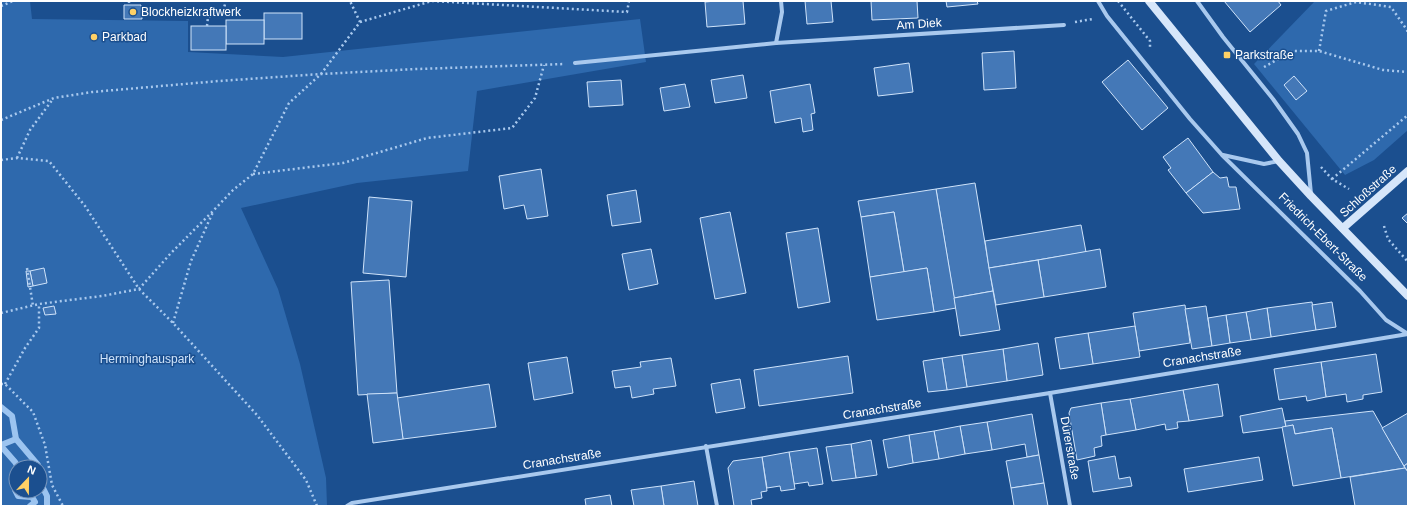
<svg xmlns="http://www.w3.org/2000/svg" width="1409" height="507" font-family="Arial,sans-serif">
<rect width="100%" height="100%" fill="#1b4f8f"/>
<g fill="#2e69ad" fill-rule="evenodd">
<path d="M1 1H30L32 19 188 21V52L283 57 640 19 646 62 477 91 468 171 357 183 241 208 278 289 300 364 326 478 327 506H1ZM16 467H40V491H16Z"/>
<path d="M1315 1H1408V130L1374 160 1345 175 1254 64Z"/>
</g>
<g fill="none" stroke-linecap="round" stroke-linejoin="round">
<g stroke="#9cc4f0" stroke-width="6">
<path d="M1 407 12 416 16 439 38 465V467"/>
<path d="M1 445 16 439"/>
<path d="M1 446 15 462 18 467"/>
<path d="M16 477 13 480 16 483"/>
<path d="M40 482 47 496V506"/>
<path d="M16 489 15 490 18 496 32 497 35 502 30 506"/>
</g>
</g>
<g fill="#4478b7" stroke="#cfe3fa">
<path d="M716 1H743L745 24 707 27 705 2Z"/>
<path d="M805 1H831L833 22 807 24Z"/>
<path d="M871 1H917L918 18 872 20Z"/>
<path d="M946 1H977L978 4 947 7Z"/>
<path d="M1224 1H1278L1281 5 1250 32Z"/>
<path d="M124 5H141L142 19H124Z"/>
<rect x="264" y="13" width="38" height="26"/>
<rect x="226" y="20" width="38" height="24"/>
<rect x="191" y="26" width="35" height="24"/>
<path d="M1014 51 1016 88 984 90 982 53Z"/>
<path d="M1128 60 1168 108 1142 130 1102 82Z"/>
<path d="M909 63 913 92 878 96 874 68Z"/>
<path d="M743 75 747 98 715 103 711 80Z"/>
<path d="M1294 76 1307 91 1296 100 1284 85Z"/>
<path d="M621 80 623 105 589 107 587 82Z"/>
<path d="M685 84 690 107 664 111 660 88Z"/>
<path d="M810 84 815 113 811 114 813 130 803 132 801 118 775 123 770 91Z"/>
<path d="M1188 138 1213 172 1186 193 1168 170 1171 168 1163 157Z"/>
<path d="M541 169 548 216 527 219 524 205 504 209 499 176Z"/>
<path d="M1213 172 1220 178 1227 177 1229 187H1236L1240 209 1203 213 1186 193Z"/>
<path d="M975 183 993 291 954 298 936 189Z"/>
<path d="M936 189 956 308 934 312 927 268 904 272 894 212 861 217 858 201Z"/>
<path d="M636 190 641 222 612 226 607 195Z"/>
<path d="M369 197 412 201 406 277 363 273Z"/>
<path d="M730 212 746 293 715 299 700 218Z"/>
<path d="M894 212 904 272 870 277 861 217Z"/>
<path d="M1408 213V224L1402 218Z"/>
<path d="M1081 225 1086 252 989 268 985 241Z"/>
<path d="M818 228 830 302 798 308 786 233Z"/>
<path d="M651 249 658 284 629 290 622 254Z"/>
<path d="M1100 249 1106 287 1044 297 1038 260Z"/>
<path d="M1038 260 1044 297 996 305 989 268Z"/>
<path d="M44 268 47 283 33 286 30 271Z"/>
<path d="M927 268 934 312 877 320 870 277Z"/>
<path d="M26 271H30L33 286 28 287Z"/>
<path d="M389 280 397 393 358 395 351 282Z"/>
<path d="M993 291 1000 330 960 336 954 298Z"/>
<path d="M1312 302 1316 330 1271 337 1267 308Z"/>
<path d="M1332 302 1336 327 1316 330 1312 305Z"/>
<path d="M1185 305 1190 343 1139 351 1133 313Z"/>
<path d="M54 306 56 314 45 315 43 308Z"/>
<path d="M1206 306 1212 346 1192 349 1185 309Z"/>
<path d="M1267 308 1271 337 1251 340 1246 312Z"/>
<path d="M1246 312 1251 340 1230 343 1226 315Z"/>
<path d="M1226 315 1230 343 1212 346 1208 318Z"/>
<path d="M1135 326 1140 357 1093 364 1088 333Z"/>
<path d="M1088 333 1093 364 1060 369 1055 338Z"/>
<path d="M1038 343 1043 375 1007 381 1003 349Z"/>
<path d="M1003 349 1007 381 967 387 962 355Z"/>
<path d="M1376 354 1382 392 1363 395V399L1347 402 1346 394 1326 397 1321 362Z"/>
<path d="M962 355 967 387 947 390 942 358Z"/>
<path d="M848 356 853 393 759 406 754 370Z"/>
<path d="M567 357 573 393 534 400 528 363Z"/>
<path d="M671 358 676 386 653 389 654 394 632 398 630 386 615 388 612 371 641 367 640 362Z"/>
<path d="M942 358 947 390 928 392 923 361Z"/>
<path d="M1321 362 1326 397 1307 401 1306 396 1279 400 1274 369Z"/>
<path d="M740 379 745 408 716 413 711 384Z"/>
<path d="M489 384 496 427 403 439 397 398Z"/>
<path d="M1218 384 1223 416 1189 421 1183 390Z"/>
<path d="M1183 390 1189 421 1177 422 1178 428 1166 430 1165 424 1136 430 1130 399Z"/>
<path d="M397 393 403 439 373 443 367 394Z"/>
<path d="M1130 399 1136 430 1106 435 1101 403Z"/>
<path d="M1101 403 1106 435 1101 436 1102 446 1094 448 1095 456 1077 460 1069 413 1071 408Z"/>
<path d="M1282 408 1286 427 1243 433 1240 416Z"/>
<path d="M1373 411 1405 468 1341 478 1332 428 1295 434 1293 425 1286 427 1285 421Z"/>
<path d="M1408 413V463L1404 466 1382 428Z"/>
<path d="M1032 414 1039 455 1027 457 1025 444 992 450 987 422Z"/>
<path d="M987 422 992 450 965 454 960 426Z"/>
<path d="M1293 425 1295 434 1332 428 1341 478 1293 486 1282 427Z"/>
<path d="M960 426 965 454 939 459 934 431Z"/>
<path d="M934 431 939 459 913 463 909 435Z"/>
<path d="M909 435 913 463 888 468 883 440Z"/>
<path d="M871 440 877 475 856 478 851 444Z"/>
<path d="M851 444 856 478 832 481 826 447Z"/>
<path d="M817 448 823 484 809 486 808 482 794 484 789 452Z"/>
<path d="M789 452 795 489 781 491 780 486 767 488 762 457Z"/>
<path d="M1039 455 1044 483 1011 488 1006 461Z"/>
<path d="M1115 456 1119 479 1130 477 1132 486 1093 492 1088 461Z"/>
<path d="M762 457 767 491 761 492 762 498 751 500 752 506H734L728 468 733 461Z"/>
<path d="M1259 457 1263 480 1188 492 1184 469Z"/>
<path d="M1408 463V472L1404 466Z"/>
<path d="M1405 468 1408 472V506H1355L1350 477Z"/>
<path d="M694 481 698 506H664L661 486Z"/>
<path d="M1044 483 1048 506H1014L1011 488Z"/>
<path d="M661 486 664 506H634L631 490Z"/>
<path d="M610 495 612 506H586L585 499Z"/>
</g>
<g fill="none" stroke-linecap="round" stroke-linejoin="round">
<g stroke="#a9c9ee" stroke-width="2.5" stroke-dasharray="2 3" stroke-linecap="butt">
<path d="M129 1V5"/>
<path d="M432 1 627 12 629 1"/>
<path d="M1118 1 1150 41V47"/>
<path d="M1 6 13 1"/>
<path d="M360 22 432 1"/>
<path d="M1075 22 1093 19"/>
<path d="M207 26 208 17 223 11 226 1"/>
<path d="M1319 51 1326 11 1356 2 1391 7 1407 30 1408 34"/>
<path d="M1264 67 1293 51H1319L1383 70 1408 72"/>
<path d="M1 120 54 98 92 92 219 81 321 74 417 69 564 64"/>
<path d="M17 158 30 130 53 99"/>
<path d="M1 160 17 158 49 161 85 206 139 289 173 323 257 415 306 480 317 506"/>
<path d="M1321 167 1332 179 1349 189"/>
<path d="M253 174 343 163 427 138 512 128 535 98 544 65"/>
<path d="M1332 179 1408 115"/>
<path d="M1384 226 1388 239 1408 262"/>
<path d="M27 268 33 306"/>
<path d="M1 313 39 304 102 296 139 289 171 253 214 210 233 190 253 174 289 103 321 74 360 22 350 1"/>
<path d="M173 323 191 261 213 212"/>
<path d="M1 384H5L33 412 45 445 52 485 63 506"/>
<path d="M5 384 25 348 39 328V304"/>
</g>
<g stroke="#a9c9ee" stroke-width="4">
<path d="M1098 1 1107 16 1190 119 1222 155 1360 291 1386 320 1408 334"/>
<path d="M1197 1 1223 37 1273 99 1298 134 1307 153 1311 194"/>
<path d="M776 43 782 12 781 1"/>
<path d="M575 63 776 43 1064 25"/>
<path d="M1223 155 1264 164 1279 161"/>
<path d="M1050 393 1070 506"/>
<path d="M706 446 717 506"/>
<path d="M347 506 352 503 1050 393 1408 334"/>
</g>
<g stroke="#d6e6fa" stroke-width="8">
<path d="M1149 1 1279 161 1311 196 1408 296"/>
<path d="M1343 228 1408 171"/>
</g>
</g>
<g fill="#ffd166" stroke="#1b4f8f" stroke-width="1.5">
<circle cx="133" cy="12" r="4"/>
<circle cx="94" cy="37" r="4"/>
<rect x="1223" y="51" width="8" height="8" rx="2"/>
</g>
<g text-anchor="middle" stroke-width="3" stroke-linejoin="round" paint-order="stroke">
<g font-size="12" fill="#fff" stroke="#1b4f8f" text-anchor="start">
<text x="141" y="16">Blockheizkraftwerk</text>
<text x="102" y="41">Parkbad</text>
<text x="1235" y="59">Parkstraße</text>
</g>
<g font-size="12" fill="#fff" stroke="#1b4f8f">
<text transform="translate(919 24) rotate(-4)" y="4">Am Diek</text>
<text transform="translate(1368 191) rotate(-42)" y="4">Schloßstraße</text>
<text transform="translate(1323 237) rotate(45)" y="4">Friedrich-Ebert-Straße</text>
<text transform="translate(1202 357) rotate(-9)" y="4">Cranachstraße</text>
<text transform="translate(882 409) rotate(-9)" y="4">Cranachstraße</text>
<text transform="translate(1070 448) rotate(80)" y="4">Dürerstraße</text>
<text transform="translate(562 459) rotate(-9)" y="4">Cranachstraße</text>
</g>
<g font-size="12" fill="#cfe3fa" stroke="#1b4f8f">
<text x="147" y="363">Herminghauspark</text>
</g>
</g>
<rect width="1409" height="507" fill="none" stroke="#ffffff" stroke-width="4"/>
<g transform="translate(28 479) rotate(22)"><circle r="19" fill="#1b4f8f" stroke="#7695bc"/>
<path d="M0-3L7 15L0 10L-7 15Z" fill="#ffd166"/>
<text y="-6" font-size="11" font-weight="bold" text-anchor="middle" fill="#ffffff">N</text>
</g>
</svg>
